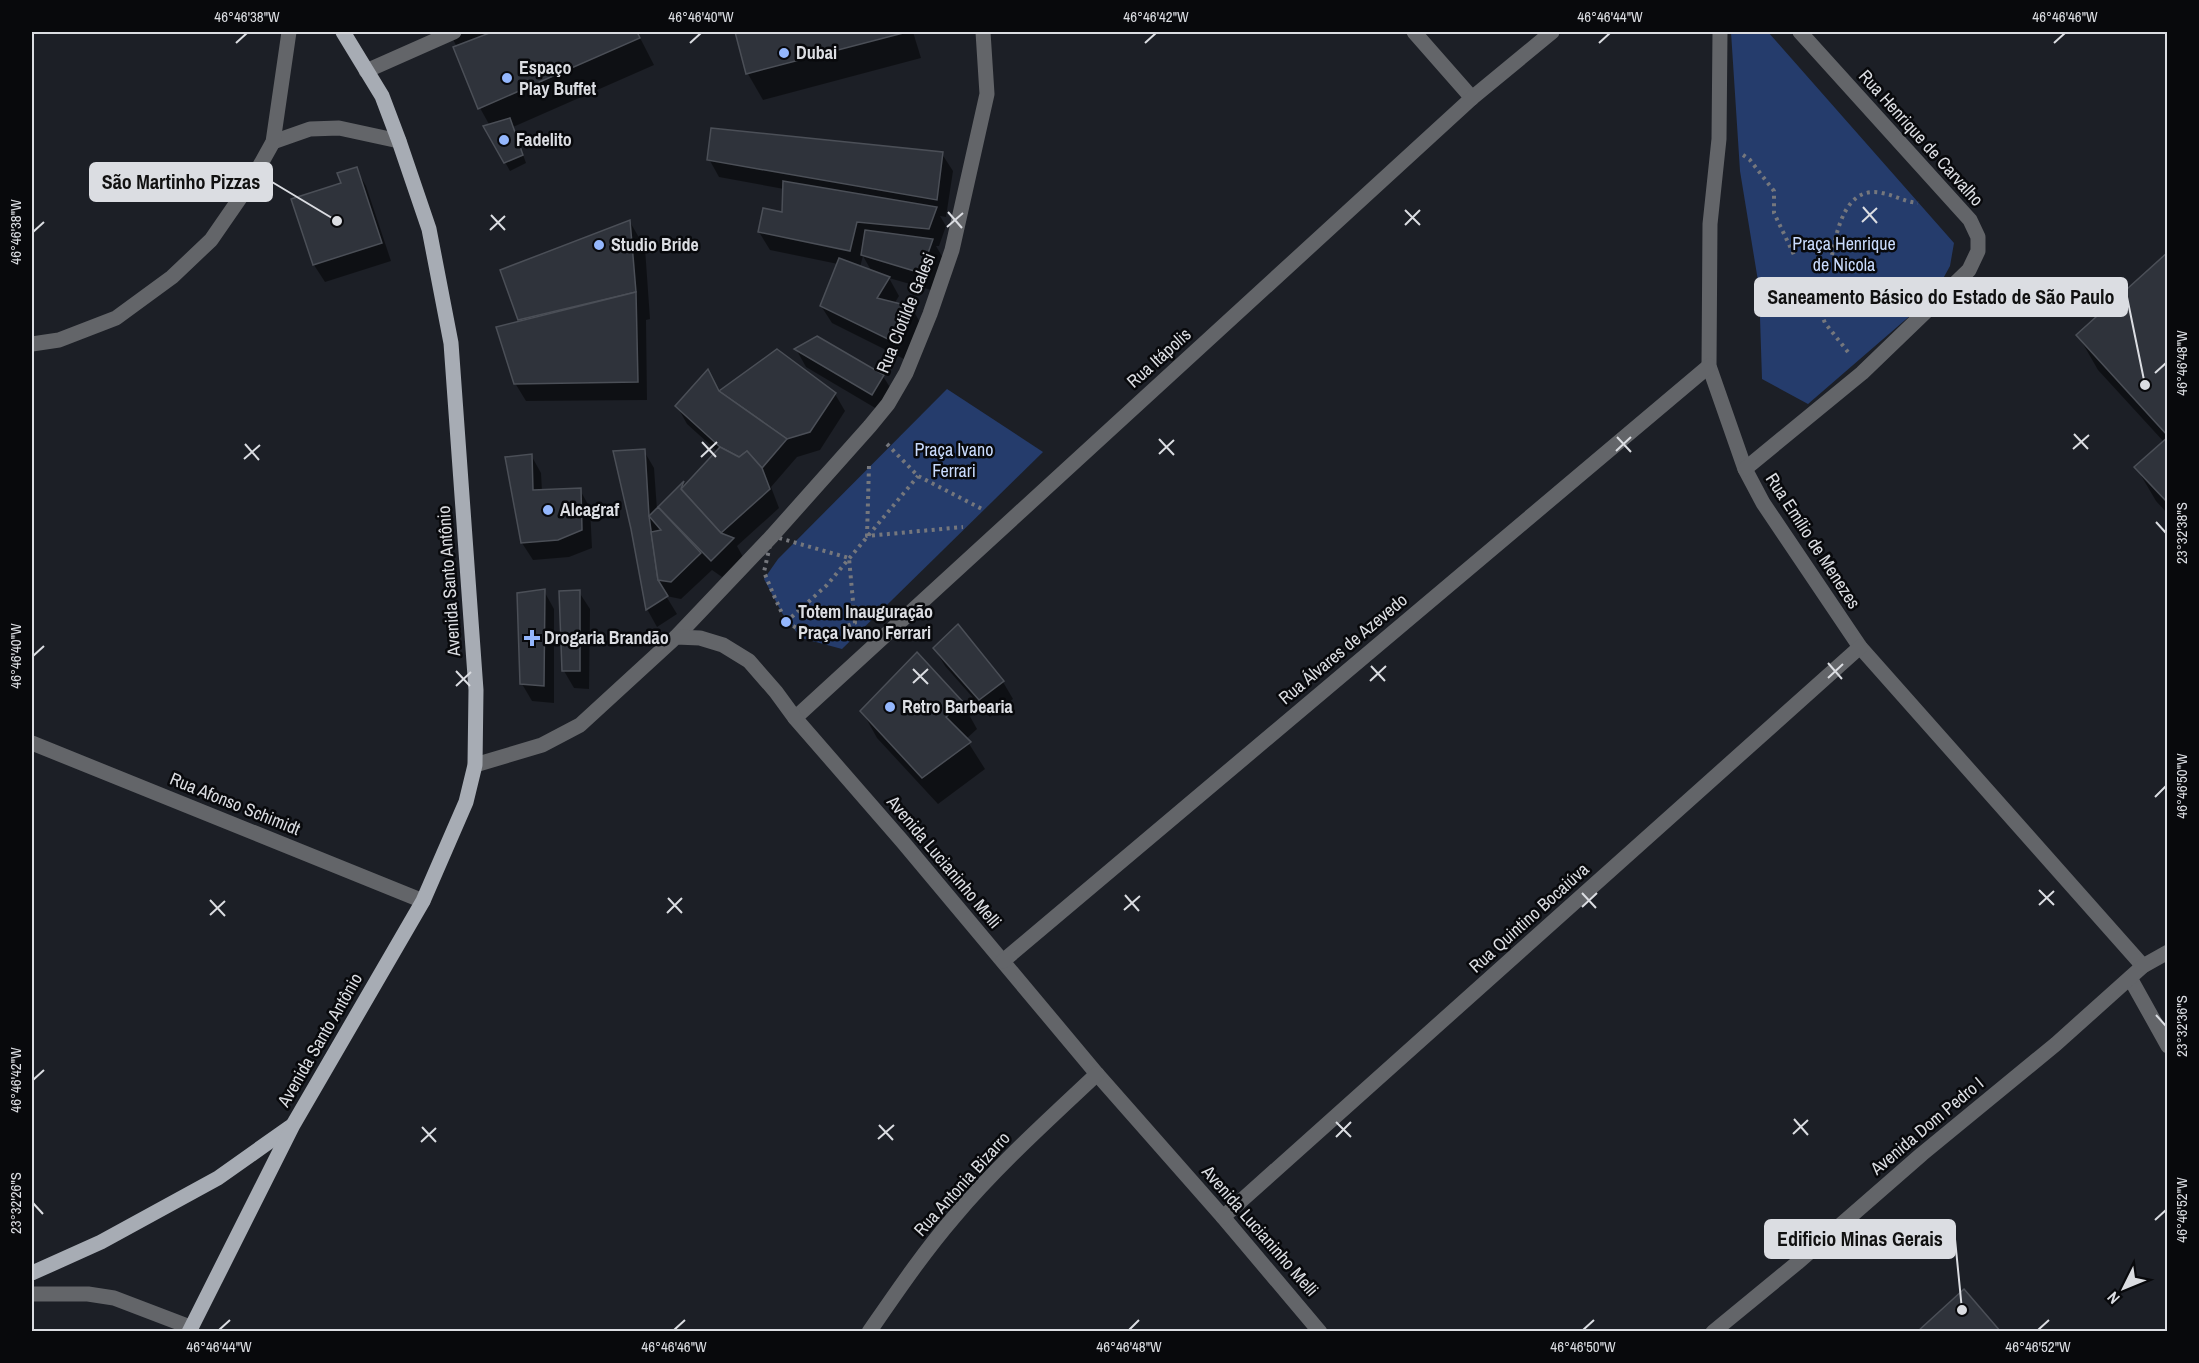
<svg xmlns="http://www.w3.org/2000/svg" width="2199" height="1363" font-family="'Archivo Narrow',sans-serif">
<rect width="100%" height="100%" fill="#1c1f26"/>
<g fill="#253c6c">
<path d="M1731 32H1768L1954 243 1950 266 1934 295 1808 404 1762 379 1759 287 1740 171Z"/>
<path d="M947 389 1043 452 842 649 801 638 782 613 764 579 778 559Z"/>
</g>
<g fill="#0007" fill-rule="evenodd">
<path d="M449 32H489L486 33 487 35 496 32H637L654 65 513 127 526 163 510 171 485 127 490 126 480 108 455 48 457 47Z"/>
<path d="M736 32H913L921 58 763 100 748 74Z"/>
<path d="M942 154 953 171 946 217 940 216 946 226 939 246H936L943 258 931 290 889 278 899 296 894 304 912 308 922 326 908 361 832 323 821 306 838 264 770 250 759 232 784 214V189L719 177 709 159ZM863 256 872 272 860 267Z"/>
<path d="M356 169 366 186 391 261 325 282 314 265 293 200 343 184Z"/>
<path d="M630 222 645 248 650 319 646 320 647 400 526 401 515 383 521 322 519 319Z"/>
<path d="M2168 254V514L2156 501 2136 467 2164 442 2098 370 2078 335Z"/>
<path d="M817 338 883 376 894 394 882 412 806 367 796 349Z"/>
<path d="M708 372 720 392 835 394 845 411 820 450 797 457 771 487 779 508 737 546 743 557 722 577 712 570 681 599 666 596 677 614 657 627 647 609 633 528 644 451 654 468 657 510 684 483 686 486 718 452 687 424 677 406Z"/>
<path d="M531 455 541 473 542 491 580 490 590 508 592 548 569 557 533 560 522 543Z"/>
<path d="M544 591 554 609V703L532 701 522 684Z"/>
<path d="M579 592 590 609 589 689 574 688 564 671Z"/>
<path d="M935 649 1003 682 1013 699 990 717 945 666Z"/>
<path d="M962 702 977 729 966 739 985 769 938 804 877 738 862 711Z"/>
</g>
<g fill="#2f333b" stroke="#4b4f57" stroke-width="1.5">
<path d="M492 32H637L640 38 478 109 453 47Z"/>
<path d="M735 32H907L746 74Z"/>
<path d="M510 118 523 155 504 163 483 126Z"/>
<path d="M711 128 943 152 937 200 707 160Z"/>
<path d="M357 167 382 243 313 265 291 199 341 183 337 173Z"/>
<path d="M783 181 937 207 929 229 857 222 850 251 758 232 763 208 782 212Z"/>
<path d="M630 220 636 292 518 320 500 270Z"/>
<path d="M865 230 933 239 921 273 861 255Z"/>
<path d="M2168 252V436L2076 335Z"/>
<path d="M839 258 890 277 877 298 913 307 898 344 820 306Z"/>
<path d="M636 292 638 382 514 384 496 327Z"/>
<path d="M817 336 884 375 872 395 794 349Z"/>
<path d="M777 349 836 393 810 432 787 439 719 391Z"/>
<path d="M708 369 719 391 787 439 762 468 747 451 739 457 720 447 675 406Z"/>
<path d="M2168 437V503L2134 467Z"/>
<path d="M720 447 739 457 747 451 762 468 770 489 721 533 681 489Z"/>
<path d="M645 449 649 516 658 580 668 596 646 610 631 529 613 451Z"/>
<path d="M532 454 533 490 581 488 582 530 558 540 521 543 505 457Z"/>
<path d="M684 481 681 489 721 533 734 538 711 561 658 507Z"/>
<path d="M658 507 701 553 671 582 658 580 651 532 661 530 649 516Z"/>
<path d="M545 589 544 686 520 684 517 593Z"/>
<path d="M580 590V671H562L559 591Z"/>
<path d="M958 624 1004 681 979 700 933 648Z"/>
<path d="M917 652 963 702 946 717 971 742 922 778 860 711Z"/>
<path d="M1964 1289 2001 1332H1917Z"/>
</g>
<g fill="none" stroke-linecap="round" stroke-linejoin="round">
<g stroke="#75777d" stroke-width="4" stroke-dasharray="3 4.5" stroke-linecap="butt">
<path d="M1743 155 1750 160 1774 191V213L1795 257"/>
<path d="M1832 255C1837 229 1846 185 1882 193 1894 195 1905 202 1918 203"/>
<path d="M1815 299 1825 323 1848 352"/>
<path d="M887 444 918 476 984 510"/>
<path d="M869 466 867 536 963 527"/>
<path d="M772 536 849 558 855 623 815 638 786 622 775 598 764 572Z"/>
<path d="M786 622 827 585 918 476"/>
</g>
<g stroke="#636569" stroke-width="15">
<path d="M1414 32 1472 98"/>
<path d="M1720 32 1719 139 1710 224 1709 366 1745 469 1763 503 1860 647 2143 966"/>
<path d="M366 71 454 32"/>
<path d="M273 142 310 129 339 128 399 141"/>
<path d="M32 344 59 340 116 318 172 277 211 240 249 185 273 142 289 32"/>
<path d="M1745 469 1862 373 1969 270 1978 251V237L1970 220 1800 32"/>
<path d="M676 637 772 536 870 426 888 404 906 373 930 314 952 250 987 94 983 32"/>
<path d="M795 718 1472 98 1552 32"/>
<path d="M32 743 423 901"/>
<path d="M475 765 542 745 580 725 676 637 700 638 723 645 749 661 776 692 795 718 902 841 1097 1074 1223 1217 1320 1332"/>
<path d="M1003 961 1709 366"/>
<path d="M2130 978 2168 1046"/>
<path d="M1223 1217 1860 647"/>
<path d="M32 1294H88L114 1298 190 1327"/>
<path d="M869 1332C896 1293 923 1253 954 1217 997 1166 1048 1120 1097 1074"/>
<path d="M1713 1332 1797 1263 1922 1154 2056 1044 2143 966 2168 952"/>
</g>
<g stroke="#a7acb4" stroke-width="15">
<path d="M32 1273 101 1242 218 1178 290 1127"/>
<path d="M189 1332 293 1125 423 901 466 802 475 765 476 690 451 343 429 229 399 141 382 96 343 32"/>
</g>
</g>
<path fill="none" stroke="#dbdde2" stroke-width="2" d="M236 43 247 33M690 43 701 33M1145 43 1156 33M1599 43 1610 33M2054 43 2065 33M1863 207 1877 223M1405 210 1420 225M948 212 962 228M491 215 505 230M1862 222 1877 208M1405 225 1420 210M947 227 963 213M490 230 505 216M33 232 44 222M2155 373 2166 363M2074 434 2088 449M1617 437 1631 452M1159 439 1174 455M702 442 716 457M245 444 259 460M2073 449 2089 435M1616 451 1631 437M1159 454 1174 440M701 457 717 442M244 459 260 445M2156 522 2166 533M33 656 44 646M1828 663 1842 679M1371 666 1385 681M913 669 928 684M456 671 470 686M1828 678 1843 664M1370 681 1386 666M913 683 928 669M456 686 471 672M2155 797 2166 786M2039 890 2054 905M1582 893 1596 908M1125 895 1139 911M668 898 682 913M210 900 225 916M2039 905 2054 891M1582 907 1597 893M1124 910 1140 896M667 913 682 898M210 915 225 901M2156 1015 2166 1026M33 1080 44 1070M1794 1119 1808 1135M1336 1122 1351 1137M879 1125 893 1140M422 1127 436 1142M1793 1134 1808 1120M1336 1137 1351 1122M878 1139 894 1125M421 1142 436 1128M33 1203 43 1214M2155 1220 2166 1210M219 1330 230 1320M674 1330 685 1320M1129 1330 1139 1320M1583 1330 1594 1320M2038 1330 2049 1320"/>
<g fill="#94b7fd" stroke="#08090c" stroke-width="2">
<circle cx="784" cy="53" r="6"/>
<circle cx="507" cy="78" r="6"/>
<circle cx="504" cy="140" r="6"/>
<circle cx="599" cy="245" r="6"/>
<circle cx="548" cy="510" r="6"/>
<circle cx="786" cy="622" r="6"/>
<path d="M529 629h6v6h6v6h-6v6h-6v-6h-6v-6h6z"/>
<circle cx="890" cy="707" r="6"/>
</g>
<g text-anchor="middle" stroke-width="5" stroke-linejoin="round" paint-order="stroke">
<g font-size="18" font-weight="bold" fill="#dbdde2" stroke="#08090c" text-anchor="start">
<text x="796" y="59">Dubai</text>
<text x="519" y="74">Espaço<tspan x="519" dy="21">Play Buffet</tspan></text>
<text x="516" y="146">Fadelito</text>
<text x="611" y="251">Studio Bride</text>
<text x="560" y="516">Alcagraf</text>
<text x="798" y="618">Totem Inauguração<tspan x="798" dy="21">Praça Ivano Ferrari</tspan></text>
<text x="544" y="644">Drogaria Brandão</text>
<text x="902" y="713">Retro Barbearia</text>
</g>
<g font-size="18" fill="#dbdde2" stroke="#08090c">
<text transform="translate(1921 138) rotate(48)" y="6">Rua Henrique de Carvalho</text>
<text transform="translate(906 313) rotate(-68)" y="6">Rua Clotilde Galesi</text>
<text transform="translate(1159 358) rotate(-42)" y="6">Rua Itápolis</text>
<text transform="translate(1813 541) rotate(57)" y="6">Rua Emílio de Menezes</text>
<text transform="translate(449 581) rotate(-94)" y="6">Avenida Santo Antônio</text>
<text transform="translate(1343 649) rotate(-40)" y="6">Rua Álvares de Azevedo</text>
<text transform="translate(235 804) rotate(22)" y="6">Rua Afonso Schimidt</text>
<text transform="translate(944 862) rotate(50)" y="6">Avenida Lucianinho Melli</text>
<text transform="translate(1529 918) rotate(-42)" y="6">Rua Quintino Bocaiúva</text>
<text transform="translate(320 1040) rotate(-60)" y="6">Avenida Santo Antônio</text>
<text transform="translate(1927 1126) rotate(-40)" y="6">Avenida Dom Pedro I</text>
<text transform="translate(962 1184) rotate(-48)" y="6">Rua Antonia Bizarro</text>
<text transform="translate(1260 1231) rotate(49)" y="6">Avenida Lucianinho Melli</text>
</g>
<g font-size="18" fill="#cadcfe" stroke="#08090c">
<text x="1844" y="250">Praça Henrique<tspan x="1844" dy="21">de Nicola</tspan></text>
<text x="954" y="456">Praça Ivano<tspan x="954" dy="21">Ferrari</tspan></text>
</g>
</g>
<path fill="none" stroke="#dbdde2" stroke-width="2" d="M337 221L272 182M2145 385L2127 297M1962 1310L1955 1239"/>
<g fill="#dbdde2" stroke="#08090c" stroke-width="2">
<circle cx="337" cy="221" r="6"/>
<circle cx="2145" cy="385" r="6"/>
<circle cx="1962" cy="1310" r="6"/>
</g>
<g fill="#dbdde2" stroke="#dbdde2" stroke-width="2">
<rect x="90" y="163" width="182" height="38" rx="6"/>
<rect x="1755" y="278" width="372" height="38" rx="6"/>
<rect x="1765" y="1220" width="190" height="38" rx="6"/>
</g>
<g font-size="20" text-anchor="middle" font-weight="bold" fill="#111">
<text x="181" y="189">São Martinho Pizzas</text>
<text x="1941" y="304">Saneamento Básico do Estado de São Paulo</text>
<text x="1860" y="1246">Edificio Minas Gerais</text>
</g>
<rect width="2199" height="1363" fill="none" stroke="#08090c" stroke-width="66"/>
<g transform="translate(2124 1288) rotate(227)" stroke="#08090c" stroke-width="4.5" paint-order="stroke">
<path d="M0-4.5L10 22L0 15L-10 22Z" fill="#dbdde2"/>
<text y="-9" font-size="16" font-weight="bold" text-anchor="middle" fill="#dbdde2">N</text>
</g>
<rect x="33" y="33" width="2133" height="1297" fill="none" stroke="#dbdde2" stroke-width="2"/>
<g font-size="15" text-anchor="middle" fill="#dbdde2">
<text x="247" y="22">46°46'38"W</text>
<text x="701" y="22">46°46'40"W</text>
<text x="1156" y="22">46°46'42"W</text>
<text x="1610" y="22">46°46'44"W</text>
<text x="2065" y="22">46°46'46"W</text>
<text transform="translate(16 232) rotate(-90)" y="5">46°46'38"W</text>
<text transform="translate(2182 363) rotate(-90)" y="5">46°46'48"W</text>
<text transform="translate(2182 533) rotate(-90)" y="5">23°32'38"S</text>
<text transform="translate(16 656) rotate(-90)" y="5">46°46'40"W</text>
<text transform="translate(2182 786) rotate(-90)" y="5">46°46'50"W</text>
<text transform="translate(2182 1026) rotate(-90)" y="5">23°32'36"S</text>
<text transform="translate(16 1080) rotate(-90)" y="5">46°46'42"W</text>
<text transform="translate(16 1203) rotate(-90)" y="5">23°32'26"S</text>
<text transform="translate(2182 1210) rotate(-90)" y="5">46°46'52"W</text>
<text x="219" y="1352">46°46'44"W</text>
<text x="674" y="1352">46°46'46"W</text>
<text x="1129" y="1352">46°46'48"W</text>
<text x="1583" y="1352">46°46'50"W</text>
<text x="2038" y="1352">46°46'52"W</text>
</g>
</svg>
